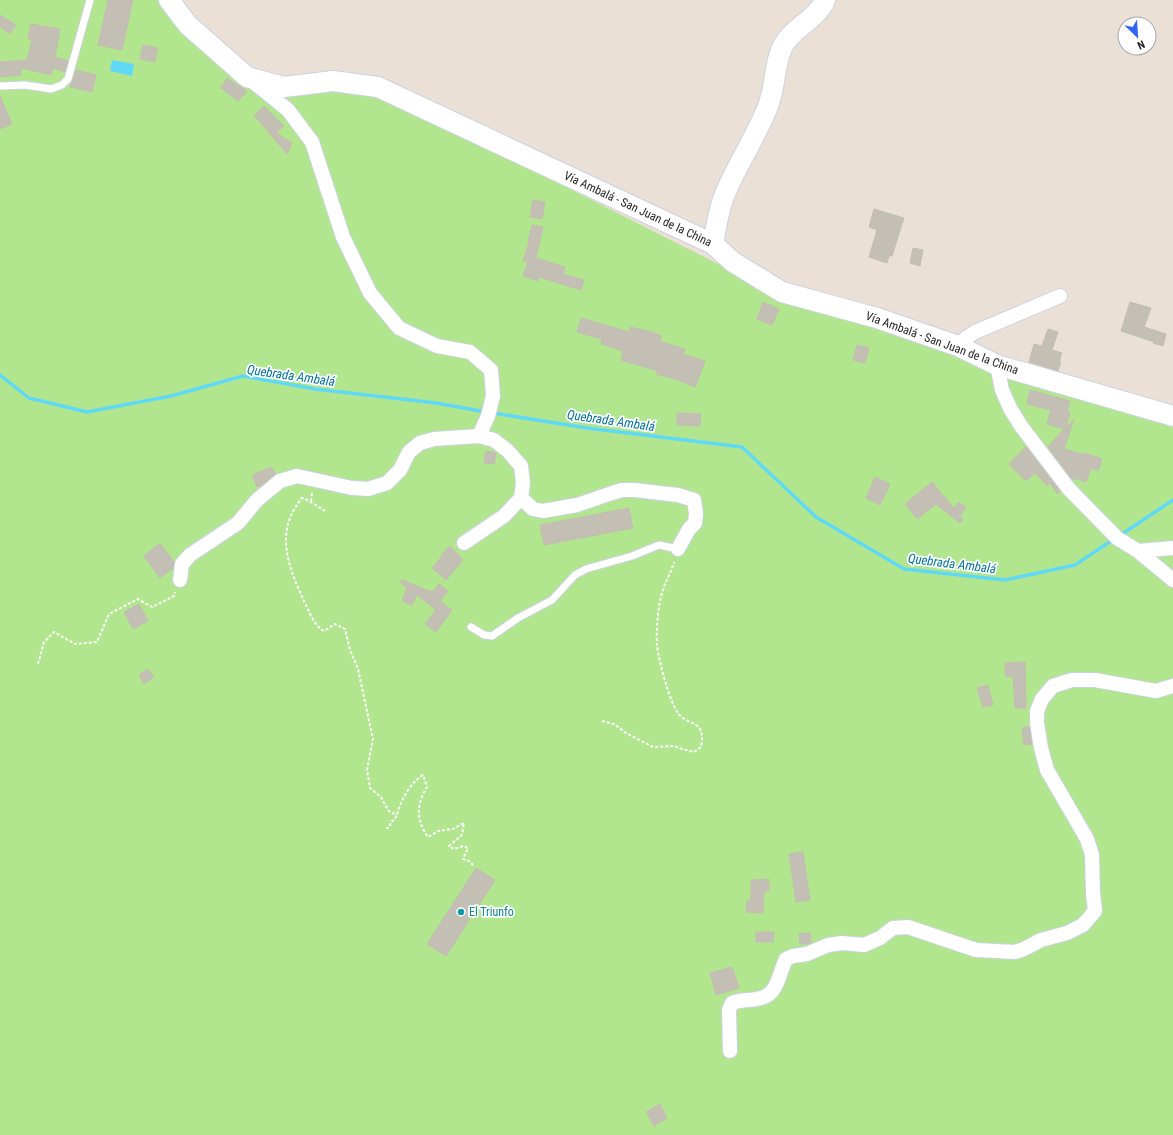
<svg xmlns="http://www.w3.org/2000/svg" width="1173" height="1135" font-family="'Roboto Condensed',sans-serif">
<rect width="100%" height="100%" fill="#ebe0d6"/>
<path fill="#b2e68e" d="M0 0H169L247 77 377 91 781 296 1173 420V1135H0Z"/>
<path fill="#60d9f6" d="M112 60 134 64 132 76 110 71Z"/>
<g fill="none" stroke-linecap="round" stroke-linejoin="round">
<g stroke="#60d9f6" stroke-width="3.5">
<path d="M0 375 29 398 87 412 171 396 243 376 315 389 436 403 486 412"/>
<path d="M493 413 587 428 742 447 816 517 904 569 1005 580 1075 565 1114 539"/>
<path d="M1119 536 1173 500"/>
</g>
</g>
<g fill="#c4bfb5" stroke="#c5bcb0">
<path d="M108 0H133L122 50 98 45Z"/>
<path d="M0 15 16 25 10 34 0 27Z"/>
<path d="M31 24 60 29 55 57 68 61 65 72 53 68 51 75 21 68V75L0 77V62L27 60 32 39H28Z"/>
<path d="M143 45 158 48 155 62 140 59Z"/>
<path d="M76 70 96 75 92 92 70 87Z"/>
<path d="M227 78 247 91 238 101 221 88Z"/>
<path d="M0 96 12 124 0 129Z"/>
<path d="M264 106 284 126 276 133 292 143 287 154 254 115Z"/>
<path d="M533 200 545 202 542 219 530 217Z"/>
<path d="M874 209 904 218 892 256H889L887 263 869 257 877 230 869 227Z"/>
<path d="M532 225 543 227 536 258 565 267 563 274 584 280 581 290 539 277 538 281 523 276 528 262 523 261 529 242H528Z"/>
<path d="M913 248 923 250 920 266 910 263Z"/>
<path d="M763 302 779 309 772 325 757 319Z"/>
<path d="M1130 302 1151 308 1144 327 1166 334 1163 346 1153 343 1154 342 1121 331Z"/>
<path d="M581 318 629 332 630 327 649 331 662 336 660 341 685 349 683 354 705 361 695 387 675 379 656 374 658 371 621 360 623 351 601 344 602 339 577 332Z"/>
<path d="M1048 329 1058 332 1052 350 1062 353 1059 362H1061L1058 371 1029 362 1034 344 1042 346Z"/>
<path d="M857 345 869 348 865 363 853 360Z"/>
<path d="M1030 390 1070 401 1067 412H1070L1066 428 1074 419 1064 449 1085 455V453L1102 459 1098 471 1091 468 1086 482 1074 478 1072 480 1048 447 1064 429 1047 424 1051 410 1027 404Z"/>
<path d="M677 413 701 414 700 426 677 425Z"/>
<path d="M1026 447 1060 491 1057 494 1050 483 1047 486 1035 473 1026 481 1009 464Z"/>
<path d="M486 451 496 453 494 464 484 463Z"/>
<path d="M272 467 275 474 261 486 257 487 252 475Z"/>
<path d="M875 477 890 484 880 505 866 498Z"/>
<path d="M932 482 954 508 959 502 966 508 960 516 963 520 960 523 936 504 917 519 905 504Z"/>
<path d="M629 508 633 528 544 545 540 525Z"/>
<path d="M160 543 174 562 173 568 160 578 144 556Z"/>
<path d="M450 546 463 560 446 580 432 568 442 556 441 555Z"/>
<path d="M402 580 432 592 439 584 448 591 440 601 452 610 436 632 425 624 436 610 417 595 412 605 402 601 407 588 400 582Z"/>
<path d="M139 604 148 621 133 629 124 612Z"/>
<path d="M1025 662 1026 708H1015L1013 676 1006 677 1005 663Z"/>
<path d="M148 669 154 677 144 684 139 675Z"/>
<path d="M988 685 993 705 983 707 977 688Z"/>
<path d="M1029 727 1032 744 1024 745 1022 728Z"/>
<path d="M803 852 810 900 796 902 789 854Z"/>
<path d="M476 868 495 880 446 956 427 944Z"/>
<path d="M769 879V891H764L763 913 746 912 747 900H751V880Z"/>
<path d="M756 932H774L773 942H756Z"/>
<path d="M810 933 811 943 800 944 799 934Z"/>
<path d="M732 967 739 988 716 995 710 973Z"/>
<path d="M660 1104 667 1118 654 1126 646 1112Z"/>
</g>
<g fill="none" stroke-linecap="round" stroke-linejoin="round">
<g stroke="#cbd1e1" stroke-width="9">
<g id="lane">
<path d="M0 86 25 85 51 89 62 85 68 79 90 0"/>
<path d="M471 627 484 635 492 636 518 618 552 600 575 575 586 569 632 556 659 545 678 549"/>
</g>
</g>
<g stroke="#cbd1e1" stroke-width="16">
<g id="street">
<path d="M252 81 288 110 312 142 343 237 370 293 399 328 437 346 470 352 491 370 493 396 488 416 479 436"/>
<path d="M958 346 966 338 975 332 1060 296"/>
<path d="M997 365 1002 390 1010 408 1021 426 1069 489 1117 538 1138 551 1173 580"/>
<path d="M521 498 533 509 543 511 577 505 612 493 622 490H635L660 493 678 495 694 500 696 514 695 523 689 529 678 549"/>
<path d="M1138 551 1173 548"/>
<path d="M180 580 182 564 190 555 238 523 257 500 280 481 297 476 352 488 368 489 387 483 400 470 409 452 420 443 434 439 479 436 494 440 508 451 521 466 523 483 521 498 504 516 464 543"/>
<path d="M730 1051 729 1010 732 1003C742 999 751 1001 761 998 778 994 779 973 786 959L793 956 807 954 828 945 842 943 864 945 880 938 893 928 908 927 976 950 1015 952 1024 949 1041 940 1067 933 1083 925 1095 911 1093 893 1092 855 1087 839 1047 770 1041 748 1037 723V711L1042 699 1053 686 1072 680H1095L1156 691 1173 686"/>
</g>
</g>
<g stroke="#cbd1e1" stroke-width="22">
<g id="secondary">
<path d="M169 0 188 25 247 77 284 87 333 81 378 87 713 244 733 262 782 292 877 318 958 346 997 365 1173 416"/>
<path d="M713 244C716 229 718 213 723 199 735 167 756 138 768 106 776 86 774 61 784 44 794 27 817 19 825 0"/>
</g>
</g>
<g stroke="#fff" stroke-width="2" stroke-dasharray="3 2" stroke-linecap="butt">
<path d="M311 501 312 492"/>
<path d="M325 511C318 507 311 501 302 498 274 532 288 566 304 601 309 611 314 626 324 631L335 624 345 629 350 650 358 669 373 739 367 770 370 788 381 797 388 810 391 813 397 814C402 799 409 784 423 775L427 787C416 805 416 820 428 837L438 831 453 829 464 823 462 835 449 846 454 849 463 846 468 848 463 859 469 861 473 865"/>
<path d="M38 664 44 642 54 632 75 644 97 642 109 614 138 599 152 607 174 596 175 592"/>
<path d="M602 721 614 724 626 733 653 747 674 746 682 749 694 752 701 747C702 741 703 735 700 729 696 722 684 722 678 713 669 700 659 662 657 645 656 633 658 605 662 593 665 582 671 573 674 562"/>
<path d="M386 828H389L391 822 395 819 397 814"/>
</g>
<use href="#lane" stroke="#fff" stroke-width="7"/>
<use href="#street" stroke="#fff" stroke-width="14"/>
<use href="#secondary" stroke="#fff" stroke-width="20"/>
</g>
<circle fill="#0f9aa8" stroke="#fff" stroke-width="1.5" cx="461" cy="912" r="4"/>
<g text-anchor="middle" stroke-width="3.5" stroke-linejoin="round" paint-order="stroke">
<g font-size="12" fill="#262626" stroke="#fff">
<text transform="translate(638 209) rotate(25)" y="4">Vía Ambalá - San Juan de la China</text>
<text transform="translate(942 343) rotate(20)" y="4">Vía Ambalá - San Juan de la China</text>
</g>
<g font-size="12" fill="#0d838f" stroke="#fff" text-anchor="start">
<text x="469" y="916">El Triunfo</text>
</g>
<g font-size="13" font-style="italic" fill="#04739c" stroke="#fff">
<text transform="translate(291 375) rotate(8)" y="5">Quebrada Ambalá</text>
<text transform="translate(611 420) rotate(8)" y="5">Quebrada Ambalá</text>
<text transform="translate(952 563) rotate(7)" y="5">Quebrada Ambalá</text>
</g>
</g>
<g transform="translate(1137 36) rotate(155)"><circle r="19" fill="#ffffff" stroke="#a8a8a8"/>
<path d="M0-3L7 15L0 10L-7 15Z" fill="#2f64ff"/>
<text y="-6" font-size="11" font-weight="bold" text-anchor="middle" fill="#262626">N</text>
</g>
</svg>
